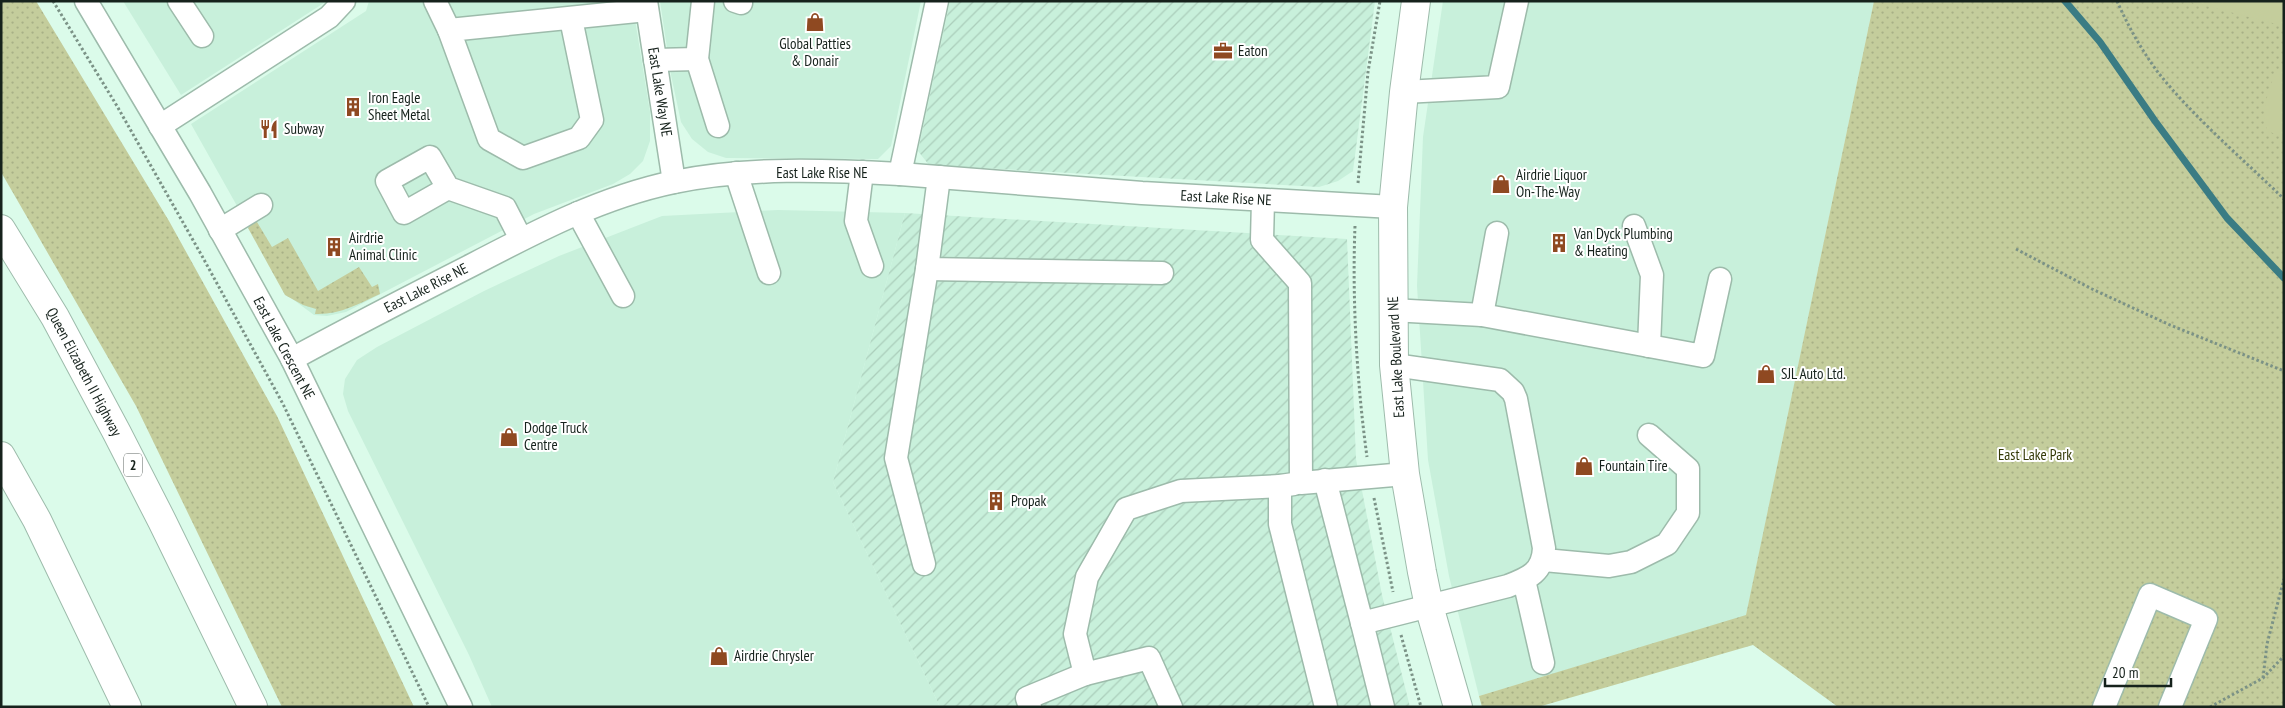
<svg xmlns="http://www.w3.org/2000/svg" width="2285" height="708" font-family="'PT Sans Narrow',sans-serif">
<defs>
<pattern id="industrial-furrows" width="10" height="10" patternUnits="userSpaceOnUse" patternTransform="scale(1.25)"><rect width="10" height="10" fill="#c8f0db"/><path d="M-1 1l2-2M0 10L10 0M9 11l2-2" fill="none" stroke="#abcebb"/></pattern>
<pattern id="grass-dots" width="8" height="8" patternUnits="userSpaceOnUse" patternTransform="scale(1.25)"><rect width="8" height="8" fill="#c4cd9c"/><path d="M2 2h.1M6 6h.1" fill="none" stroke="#a8b086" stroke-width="1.8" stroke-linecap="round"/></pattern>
</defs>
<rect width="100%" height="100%" fill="#dbfbea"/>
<g fill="#c8f0db">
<path d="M123 1H327L181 95Z"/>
<path d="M369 1H632L650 112V141L643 161 630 174 613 184 534 214 346 312 327 316 314 315 287 295 191 124 366 11Z"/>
<path d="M660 1H921L891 146 878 159 726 158 708 152 692 139 681 122 671 75Z"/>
<path d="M1443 1H1874L1746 616 1479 696 1449 576 1428 460 1417 286 1423 137Z"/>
<path d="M778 210 905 213 833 482 940 707H492L469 655 348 411 343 394 345 379 357 360 377 347 484 291 559 256 662 216Z"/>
</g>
<g fill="url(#industrial-furrows)">
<path d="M950 1H1375L1353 171 1338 181 1319 187 929 165 918 151Z"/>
<path d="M905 213 1347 239 1356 459 1382 595 1410 707H940L833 482Z"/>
</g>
<g fill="url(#grass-dots)">
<path d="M1 1H36L169 221 277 416 414 707H282L136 406 1 172Z"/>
<path d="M1874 1H2284V707H1838L1753 645 1538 707H1482L1479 696 1746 615Z"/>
<path d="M254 221 257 222 272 247 288 238 318 291 359 267 372 287 378 284 380 294C358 304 340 315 315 314L316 309 303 305 285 295 248 228Z"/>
</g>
<g fill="#c4cd9c">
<path d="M2187 1H2284V26Z"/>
<path d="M2284 64V138L2268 131C2259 116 2270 74 2284 64Z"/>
</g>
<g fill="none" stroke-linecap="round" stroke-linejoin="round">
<path stroke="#3a7c84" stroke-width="7" d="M2065 1 2100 42 2155 121 2227 218 2284 278"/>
<g stroke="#9dbbab" stroke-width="25">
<g id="minor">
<path d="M86 1 200 193 292 359 461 707"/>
<path d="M179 1 202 36"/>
<path d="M435 1 449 30"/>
<path d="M646 1 674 182"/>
<path d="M703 1 697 59 718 126"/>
<path d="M735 1 741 3"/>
<path d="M571 19 592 120 579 138 523 158 489 139 449 30 647 10"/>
<path d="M655 60 697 59"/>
<path d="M1404 92 1498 87 1517 1"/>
<path d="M160 126 329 17 344 1"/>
<path d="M862 172 856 221 872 266"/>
<path d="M736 173 769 273"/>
<path d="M900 174 937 1"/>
<path d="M939 177 927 269 1162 273"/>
<path d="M448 188 404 213 387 181 430 157 448 188 505 208 521 239"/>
<path d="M1263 200 1262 240 1300 283 1301 483 1405 474"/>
<path d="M578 213 623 296"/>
<path d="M1634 226 1652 275 1649 346"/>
<path d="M220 230 261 205"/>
<path d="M1392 310 1482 315 1497 233"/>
<path d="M1482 315 1703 356 1720 279"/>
<path d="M292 359C351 327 411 296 472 265 537 231 602 197 674 182 747 167 825 170 900 174L1142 193 1393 207"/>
<path d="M1325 480 1362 623 1508 586C1529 578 1543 572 1544 548L1516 399 1513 392 1500 380 1394 365"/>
<path d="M1294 484 1280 486V524L1326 707"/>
<path d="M1544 560 1609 566 1631 562 1667 544 1688 513V469L1649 435"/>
<path d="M924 564 896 458 927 269"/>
<path d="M1524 580 1543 663"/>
<path d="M1362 623 1383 707"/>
<path d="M1030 707 1027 698 1085 674"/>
<path d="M1171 707 1149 658 1085 674 1075 634 1087 577 1126 509 1181 491 1280 486"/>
<path d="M2104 707 2150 595 2206 619 2170 707"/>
</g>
</g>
<g stroke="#9dbbab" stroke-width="30">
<path id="major" d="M1416 1 1404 92 1393 207 1394 365 1405 474 1422 572 1429 606 1458 707"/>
</g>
<g stroke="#9dbbab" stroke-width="30">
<g id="highway">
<path d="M1 229 55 317 117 433 162 521 253 707"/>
<path d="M1 456 37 520 127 707"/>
</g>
</g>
<g stroke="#7b9286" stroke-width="3" stroke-dasharray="2.5 2.5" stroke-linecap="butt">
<path d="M53 1 117 106 202 256 283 404 429 707"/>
<path d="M2117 1C2128 26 2141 49 2157 71 2192 116 2243 159 2284 199"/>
<path d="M1358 183 1368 72 1380 1"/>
<path d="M1355 226C1352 300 1357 384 1367 457"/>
<path d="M2016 249 2092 289 2170 325 2284 371"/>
<path d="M1374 498 1393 592"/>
<path d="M1401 635 1421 707"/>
<path d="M2263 678 2267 644 2284 579"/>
<path d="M2210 707 2263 678 2284 656"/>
</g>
<use href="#minor" stroke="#fff" stroke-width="22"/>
<use href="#major" stroke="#fff" stroke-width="28"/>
<use href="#highway" stroke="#fff" stroke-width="28"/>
</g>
<defs>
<g id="shop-bare" transform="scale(1.5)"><path d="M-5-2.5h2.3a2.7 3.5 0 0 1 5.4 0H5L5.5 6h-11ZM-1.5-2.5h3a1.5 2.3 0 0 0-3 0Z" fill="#8f4921" stroke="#fff" stroke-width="2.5" paint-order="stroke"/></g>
<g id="office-bare" transform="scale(1.5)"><path d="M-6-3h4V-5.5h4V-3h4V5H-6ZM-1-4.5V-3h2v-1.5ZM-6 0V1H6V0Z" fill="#8f4921" stroke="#fff" stroke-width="2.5" paint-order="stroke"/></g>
<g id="building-bare" transform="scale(1.5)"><path d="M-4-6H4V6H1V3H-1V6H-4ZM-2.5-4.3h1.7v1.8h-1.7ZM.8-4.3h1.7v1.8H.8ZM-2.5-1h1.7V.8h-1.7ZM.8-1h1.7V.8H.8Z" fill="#8f4921" stroke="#fff" stroke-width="2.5" paint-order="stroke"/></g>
<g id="restaurant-bare" transform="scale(1.5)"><path d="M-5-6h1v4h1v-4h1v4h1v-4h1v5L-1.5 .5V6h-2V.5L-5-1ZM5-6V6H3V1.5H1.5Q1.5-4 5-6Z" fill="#8f4921" stroke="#fff" stroke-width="2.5" paint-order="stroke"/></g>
</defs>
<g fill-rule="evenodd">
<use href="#shop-bare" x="815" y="22"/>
<use href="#office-bare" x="1223" y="51"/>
<use href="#building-bare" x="353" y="107"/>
<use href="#restaurant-bare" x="269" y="129"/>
<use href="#shop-bare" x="1501" y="184"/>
<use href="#building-bare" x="1559" y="243"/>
<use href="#building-bare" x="334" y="247"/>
<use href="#shop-bare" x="1766" y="374"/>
<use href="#shop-bare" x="509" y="437"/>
<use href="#shop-bare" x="1584" y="466"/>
<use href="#building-bare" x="996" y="501"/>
<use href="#shop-bare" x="719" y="656"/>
</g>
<g text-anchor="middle" stroke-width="4" stroke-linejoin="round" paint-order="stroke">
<rect fill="#fff" stroke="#5c6460" stroke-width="1" x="124" y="453.5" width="18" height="23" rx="4"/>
<g font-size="14" font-weight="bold" fill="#16221c">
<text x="133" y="470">2</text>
</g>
<g font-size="15" fill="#16221c" stroke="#fff" text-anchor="start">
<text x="815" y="49" text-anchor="middle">Global Patties<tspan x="815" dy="17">&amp; Donair</tspan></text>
<text x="1238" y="56">Eaton</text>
<text x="368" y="103">Iron Eagle<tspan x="368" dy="17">Sheet Metal</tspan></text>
<text x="284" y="134">Subway</text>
<text x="1516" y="180">Airdrie Liquor<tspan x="1516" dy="17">On-The-Way</tspan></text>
<text x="1574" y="239">Van Dyck Plumbing<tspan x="1574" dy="17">&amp; Heating</tspan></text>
<text x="349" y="243">Airdrie<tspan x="349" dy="17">Animal Clinic</tspan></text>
<text x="1781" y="379">SJL Auto Ltd.</text>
<text x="524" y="433">Dodge Truck<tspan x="524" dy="17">Centre</tspan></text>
<text x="1599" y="471">Fountain Tire</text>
<text x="1011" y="506">Propak</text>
<text x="734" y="661">Airdrie Chrysler</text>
</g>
<g font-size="15" fill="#16221c" stroke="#fff">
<text transform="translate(660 92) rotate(81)" y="5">East Lake Way NE</text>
<text x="822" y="178">East Lake Rise NE</text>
<text transform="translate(1226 198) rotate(3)" y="5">East Lake Rise NE</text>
<text transform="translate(426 288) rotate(-27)" y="5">East Lake Rise NE</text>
<text transform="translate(284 348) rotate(62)" y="5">East Lake Crescent NE</text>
<text transform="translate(1396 357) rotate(-93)" y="5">East Lake Boulevard NE</text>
<text transform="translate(84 372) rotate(62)" y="5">Queen Elizabeth II Highway</text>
</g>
<g font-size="15" fill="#343a07" stroke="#fff">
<text x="2035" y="460">East Lake Park</text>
</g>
</g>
<rect width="2285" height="708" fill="none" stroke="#16221c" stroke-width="5"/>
<path d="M2105 678v8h66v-8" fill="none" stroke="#16221c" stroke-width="2.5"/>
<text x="2112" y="678" font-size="15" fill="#16221c" stroke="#ffffff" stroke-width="4" paint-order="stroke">20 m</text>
</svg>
